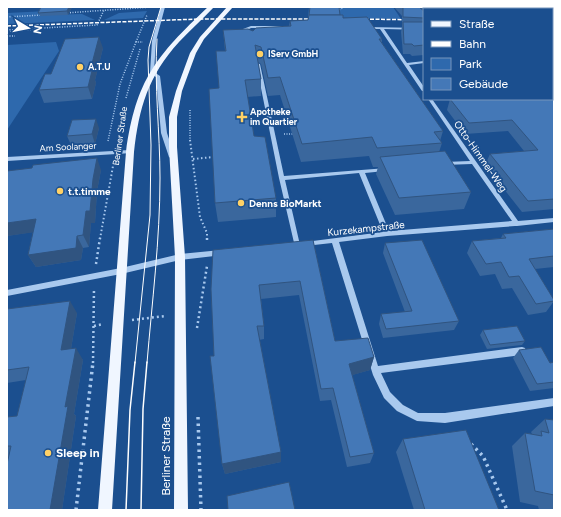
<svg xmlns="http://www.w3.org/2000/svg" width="561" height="517" font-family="Figtree,sans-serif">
<rect width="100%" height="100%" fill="#1b4f8f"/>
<g fill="#2e69ad">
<path d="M309 7H393L401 19 308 17Z"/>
<path d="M48 11 46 15 82 14 95 20 7 24V13Z"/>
<path d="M147 11 143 18 104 20 119 13Z"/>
<path d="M56 42 59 51 7 130V45Z"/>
</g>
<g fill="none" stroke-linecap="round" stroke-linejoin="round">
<g stroke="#a9c9ee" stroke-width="1.5" stroke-dasharray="1 1.5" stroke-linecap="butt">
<path d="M458 7 461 9"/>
<path d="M337 11 344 7"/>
<path d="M65 13 152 7"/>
<path d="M552 16H554"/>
<path d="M7 17 42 15"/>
<path d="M7 30 97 25 104 10"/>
<path d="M10 32 34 29"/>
<path d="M7 36H15"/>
<path d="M136 42 147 15"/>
<path d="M126 98 140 49"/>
<path d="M190 110V141"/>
<path d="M284 134H295"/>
<path d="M108 141 120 84 136 42H143"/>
</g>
<g stroke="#a9c9ee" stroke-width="2" stroke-dasharray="1.5 2.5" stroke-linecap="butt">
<path d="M190 140 200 217 207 233V239"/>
<path d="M193 159 214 157"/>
<path d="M100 239 113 166"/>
</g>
<g stroke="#a9c9ee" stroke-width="2.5" stroke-dasharray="2 3" stroke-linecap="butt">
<path d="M207 238V243"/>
<path d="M96 264 100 238"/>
<path d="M132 320 165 316"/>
<path d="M94 326 103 324"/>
<path d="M197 328 207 266"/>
<path d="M93 363 94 288"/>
</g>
<g stroke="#a9c9ee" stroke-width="3.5" stroke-dasharray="2.5 4" stroke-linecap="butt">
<path d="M198 417 201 510"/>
<path d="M471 444 483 456 507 510"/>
<path d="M76 510 93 362"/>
</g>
<g fill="#a9c9ee" fill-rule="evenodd">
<path d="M161 7H165L156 41 154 72 160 76 167 133 175 157 172 159 169 157 161 133 156 77 150 73 152 41Z"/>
<path d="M251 26H286L288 27 286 28H251L247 30 248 36 245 37 243 29Z"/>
<path d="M366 27 424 28V30L384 29 407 63 424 61V63L409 65 424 87V91H422L380 29H365V27Z"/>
<rect x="552" y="31" width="2" height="2"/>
<path d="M256 63 260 64 284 176 387 168 388 169 385 171 365 173 389 231 512 221 472 164 443 165V163L445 162 470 161 428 99H432L518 221 554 218V222L517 226H515L387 236 339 242 378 366 522 347 525 348 526 351 525 354 522 355 381 373 390 392 403 405 418 413H445L554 398V406L445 423 417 421 397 411 384 398 373 375 332 243 305 246 302 244 305 242 383 232 359 173 285 180 300 245 299 247H295L279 178Z"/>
<path d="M130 150 133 152 132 153 7 161V157Z"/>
<path d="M221 250 223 251 224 253 223 255 180 260 121 274 7 296V290L121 268 180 254Z"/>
</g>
<g fill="#f0f6ff" fill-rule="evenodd">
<path d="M208 7H214C203 19 190 30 179 42 148 76 139 108 134 152L112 510H98L126 152C136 80 156 56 208 7Z"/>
<path d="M227 7H233L204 39 196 53 182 91 177 117V147L185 257 188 510H174L175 257 169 147V117L176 91 190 53 200 37Z"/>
</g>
<g stroke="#fff" stroke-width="1">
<path d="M135 363 150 215 151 145 148 60 149 47 161 7"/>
<path d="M147 363C152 302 160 240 160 178 160 132 154 86 157 39"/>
</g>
<g stroke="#fff" stroke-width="1.5">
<path d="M126 510 130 410 135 362"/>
<path d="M141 510 143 409 147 362"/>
</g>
<g stroke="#fff" stroke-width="1.5" stroke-dasharray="4 1.5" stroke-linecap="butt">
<path d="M359 19 424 20"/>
<path d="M552 23H554"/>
<path d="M7 26 200 19H319"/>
</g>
</g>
<g fill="#3a679d">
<path d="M41 7H72L68 15 40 16 38 13Z"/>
<path d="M394 7H455V9H424V55L412 56 410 54H403L401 32 402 26V16Z"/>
<path d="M340 15 343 18 382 39V43L443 131 440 141 442 143 439 152 471 192 464 209 395 215 376 174 378 167H373L369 156 301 162 280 95 268 96 261 64 258 62 261 79V96L247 97 254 136 276 198V217L218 222 215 203 219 88 225 51 223 30 253 31 289 26 290 21 308 20Z"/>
<path d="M103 48 95 80 96 83 92 99 44 103 39 90 51 74Z"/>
<path d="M554 91V209L522 212 485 165 490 154 524 151 508 131 465 134 447 110 450 99H552Z"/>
<path d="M99 128 95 144 71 145 67 136Z"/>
<path d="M101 170 97 191 95 223H91L89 247 83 248 81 260 36 267 28 255 33 232 7 236V171Z"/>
<path d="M554 229V267L535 269 554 300V301L546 312 528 315 512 288 502 289 495 274 480 276 467 253 472 241 501 238 503 234Z"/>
<path d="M313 240 335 341 374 357 370 370 352 375 374 453 370 463 347 467 331 400 320 401 299 295 261 299 264 326V339L259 340 281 462 225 474 222 464 214 356 211 289Z"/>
<path d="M385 243 459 321 454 330 383 338 379 324 381 314 405 312 383 253Z"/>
<path d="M7 309 77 313 71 349 83 360 74 414 76 416 62 510H7L9 457H7V417L17 416 26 380 7 383Z"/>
<path d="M483 330 525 341 522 345 487 349 480 335Z"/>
<path d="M519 350 550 363 554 362V388L530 391 513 358Z"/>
<path d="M545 419 554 420V510H539L538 506 520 502 512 446 525 433 532 434 531 432Z"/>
<path d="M403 439 499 510H414L396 452Z"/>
</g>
<g fill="#305480">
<path d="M69 7H72L68 15 67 11Z"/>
<path d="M99 37 103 48 95 80 96 83 92 99 88 87 90 71Z"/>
<path d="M96 119 99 128 95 144 92 134Z"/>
<path d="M97 158 101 170 97 191 95 223H91L89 247 83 235 86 211Z"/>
<path d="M36 219 43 231 7 236V223Z"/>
<path d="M77 236 83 248 81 260 36 267 28 255Z"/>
<path d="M70 301 77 313 69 361 61 350Z"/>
<path d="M76 348 83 360 74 414 76 416 62 510H50L65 407Z"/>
<path d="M374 357 370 370 346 377 349 364Z"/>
<path d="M281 452V462L225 474 222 464Z"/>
</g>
<g fill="#4478b7" stroke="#305480">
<path d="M41 7H69L67 11 38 13Z"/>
<path d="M310 7H339L340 15H309Z"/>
<path d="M403 7H455V8L419 7 424 11V18L403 17Z"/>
<path d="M309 15H343V18L367 17 382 39H379L443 131 434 132 442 143 377 148 372 137 302 144 280 77 268 78 261 47 255 45 261 79 245 80 254 136 265 137 276 198 215 203 209 89 219 88 216 51H226L223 30 248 29 253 31 256 28 291 26 290 21 308 20Z"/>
<path d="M403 22H424V45L414 46 412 44H404Z"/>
<path d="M99 37 90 71H92L88 87 39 90 45 74H51L65 39Z"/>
<path d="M552 89 554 91V199L528 201 490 154 538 150 512 120 469 123 450 99H552Z"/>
<path d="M96 119 92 134 67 136 72 120Z"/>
<path d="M445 151 471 192 399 198 380 157Z"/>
<path d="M97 158 93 179 90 211H86L83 235 77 236 76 248 28 255 36 219 7 223V171L32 168 33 165Z"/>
<path d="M554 229V256L529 259 554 300V301L536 304 519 276 509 277 501 262 486 264 472 241 506 238 503 234Z"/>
<path d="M313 240 335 341 368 338 374 357 349 364 374 453 350 457 333 388 321 389 300 281 259 285 264 326H257L281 452 222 464 210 356H214L211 289 213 250Z"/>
<path d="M422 240 459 321 386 329 381 314 412 311 385 243Z"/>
<path d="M70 301 61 350 76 348 65 407 68 406 50 510H7V464L11 446H7V417L17 416 29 367 7 370V309Z"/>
<path d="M517 326 525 341 490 345 483 330Z"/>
<path d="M541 347 550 363 554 362V382L537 384 519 350Z"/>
<path d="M545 419 554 420V495L535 491 525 433 542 436 541 431 549 433Z"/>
<path d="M466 430 499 510H425L403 439Z"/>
<path d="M289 482 295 510H228L227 496Z"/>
</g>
<g fill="#ffd166" stroke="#1b4f8f" stroke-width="1.5">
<circle cx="260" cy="54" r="4"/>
<circle cx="80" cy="67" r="4"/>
<path d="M240 111h4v4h4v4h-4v4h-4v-4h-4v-4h4z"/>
<circle cx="60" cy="191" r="4"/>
<circle cx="241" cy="203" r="4"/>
<circle cx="48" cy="453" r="4"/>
</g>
<g text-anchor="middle" stroke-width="3.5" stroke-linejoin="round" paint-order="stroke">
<g font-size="9" font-weight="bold" fill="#fff" stroke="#1b4f8f" text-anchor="start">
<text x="268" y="57">IServ GmbH</text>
<text x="88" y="70">A.T.U</text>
<text x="250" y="115">Apotheke<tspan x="250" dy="10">im Quartier</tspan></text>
</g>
<g font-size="9" fill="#fff" stroke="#1b4f8f">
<text transform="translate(120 136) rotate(-82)" y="3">Berliner Straße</text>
<text transform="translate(68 147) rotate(-3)" y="3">Am Soolanger</text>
</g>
<g font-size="10" fill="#fff" stroke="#1b4f8f">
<text transform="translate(481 156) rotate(55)" y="4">Otto-Himmel-Weg</text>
<text transform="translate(366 228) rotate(-6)" y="4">Kurzekampstraße</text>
</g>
<g font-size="10" font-weight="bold" fill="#fff" stroke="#1b4f8f" text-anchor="start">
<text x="68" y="195">t.t.timme</text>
<text x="249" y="207">Denns BioMarkt</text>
</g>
<g font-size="12" font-weight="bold" fill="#fff" stroke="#1b4f8f" text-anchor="start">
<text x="56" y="457">Sleep in</text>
</g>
<g font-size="12" fill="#fff" stroke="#1b4f8f">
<text transform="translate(166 456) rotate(-90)" y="4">Berliner Straße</text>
</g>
</g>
<rect width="561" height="517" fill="none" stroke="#ffffff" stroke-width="16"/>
<rect x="423" y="8" width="130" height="92" fill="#1b4f8f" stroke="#7695bc"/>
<rect x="431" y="21" width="20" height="6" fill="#f0f6ff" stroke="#7695bc"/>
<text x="459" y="28" font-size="12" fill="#ffffff">Straße</text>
<rect x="431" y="41" width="20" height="6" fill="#ffffff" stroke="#7695bc"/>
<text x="459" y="48" font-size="12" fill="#ffffff">Bahn</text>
<rect x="431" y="58" width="20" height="12" fill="#2e69ad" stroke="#7695bc"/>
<text x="459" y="68" font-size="12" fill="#ffffff">Park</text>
<rect x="431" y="78" width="20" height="12" fill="#4478b7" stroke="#7695bc"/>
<text x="459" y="88" font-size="12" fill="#ffffff">Gebäude</text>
<g transform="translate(28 28) rotate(100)" stroke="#1b4f8f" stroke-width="3" paint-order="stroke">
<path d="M0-3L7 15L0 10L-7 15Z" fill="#ffffff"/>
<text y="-6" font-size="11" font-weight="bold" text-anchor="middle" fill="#ffffff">N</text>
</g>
</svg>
